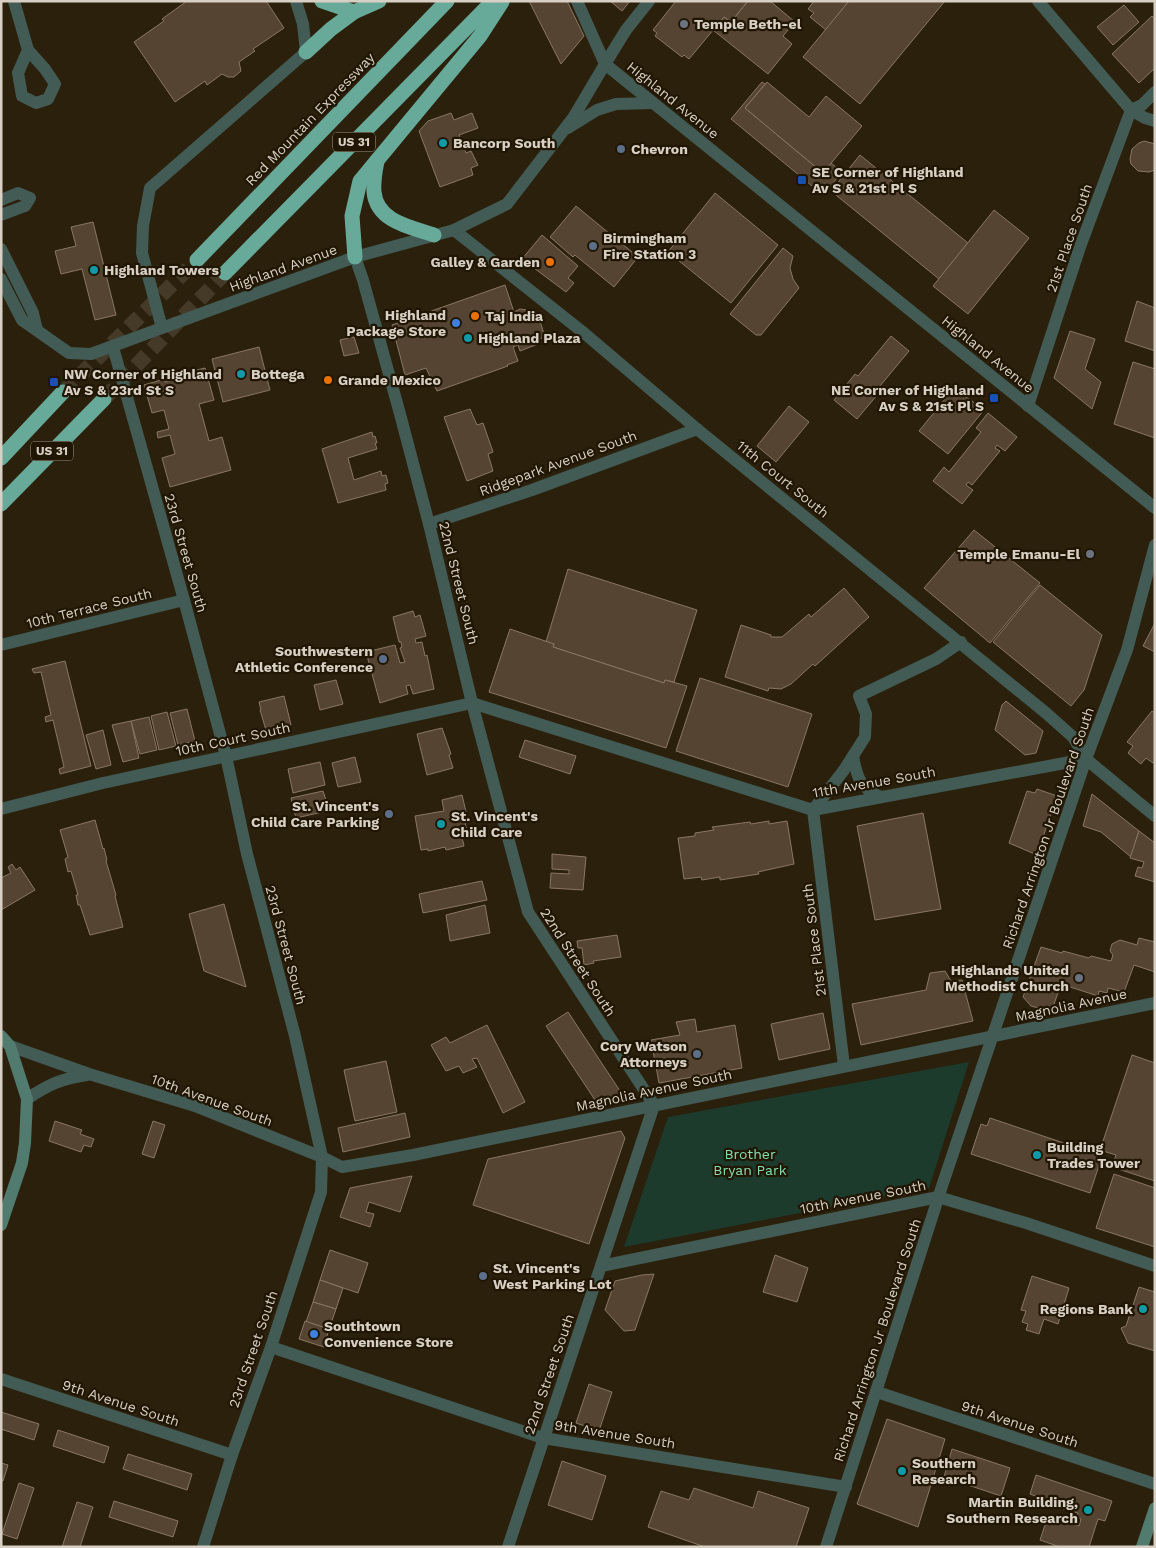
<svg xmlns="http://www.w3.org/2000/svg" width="1156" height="1548" font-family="'Work Sans',sans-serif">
<rect width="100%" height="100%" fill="#2b200c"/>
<path fill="#1c3b2d" d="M969 1062 929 1188 624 1247 668 1117Z"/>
<g fill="#544431" stroke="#897763">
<path d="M187 1H266L284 28 253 49 255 51 239 62 241 71 234 77H228L222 74 207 85 205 81 175 102 134 42 164 21 162 19Z"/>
<path d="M529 1H567L584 36 561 64Z"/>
<path d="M610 1H630L622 11Z"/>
<path d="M676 1H748L731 22 724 17 689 59 684 55 682 57 655 36 657 33 653 30Z"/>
<path d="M748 1H770L795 22 783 36 792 44 768 74 713 30 724 17 731 22Z"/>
<path d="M814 1H849L826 30 810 17 814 13 808 9Z"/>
<path d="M849 1H945L860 104 803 57Z"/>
<path d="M1124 5 1139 22 1113 45 1097 27Z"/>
<path d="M1152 16 1155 19V68L1139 83 1112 54Z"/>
<path d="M762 82 765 84 745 108 823 173 831 163 842 172 823 195 731 119Z"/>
<path d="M767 82 809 117 826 96 862 126 823 173 745 108Z"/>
<path d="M451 113 454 120 472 113 478 128 459 135 466 153 471 151 478 165 471 168 473 175 440 187 419 131 428 121Z"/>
<path d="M1144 141 1155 144V170L1149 172 1138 171 1131 164 1130 159 1132 149 1139 143Z"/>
<path d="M860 155 968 243 939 279 831 191Z"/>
<path d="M715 193 778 245 731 303 668 252Z"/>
<path d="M576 206 638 257 614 287 575 255 573 257 550 237Z"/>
<path d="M994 210 1029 238 968 314 933 286Z"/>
<path d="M93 222 116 315 95 320 82 269 61 274 55 251 76 246 71 227Z"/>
<path d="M542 235 578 266 568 278 574 283 566 292 522 259Z"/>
<path d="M783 248 793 256 790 268 793 279 799 288 761 335H756L730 314Z"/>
<path d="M505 285 514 312 520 309 527 310 536 315 539 318 545 337 536 340 538 344 520 351 518 345 513 347 518 361 507 365 508 366 437 391 426 368 405 375 392 325Z"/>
<path d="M1137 301 1155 308V351L1125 341Z"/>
<path d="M1070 331 1095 339 1085 369 1101 382 1092 409 1054 378Z"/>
<path d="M891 336 909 351 875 392 878 394 857 419 834 400 855 374 858 376Z"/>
<path d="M354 337 359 353 344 356 340 340Z"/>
<path d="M259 347 270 390 223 402 212 359Z"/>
<path d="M1133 362 1155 369V438L1114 424Z"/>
<path d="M205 368 214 400 199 404 209 441 222 437 231 470 170 487 162 458 175 454 170 435 158 438 157 432 169 429 164 410 152 413 144 385 164 379 165 382 186 377 185 373Z"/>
<path d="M954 388 984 410 948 454 919 431Z"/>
<path d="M789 406 809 422 776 462 757 446Z"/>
<path d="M470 409 477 425 483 423 493 452 488 454 493 471 467 481 444 417Z"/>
<path d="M988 413 1017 437 1005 451 997 445 995 448 1000 451 972 485 968 482 966 485 973 490 962 504 933 481 944 467 949 472 981 432 976 428Z"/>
<path d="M372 432 373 437 375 436 377 443H375L377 449 348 458 354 480 381 471 382 476 386 475 388 483 385 484 386 490 338 503 322 449Z"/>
<path d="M974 530 1040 583 990 643 924 588Z"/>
<path d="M568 569 697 610 674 682 665 680 664 683 553 647 554 644 546 642Z"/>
<path d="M1040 585 1102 635 1084 690 1071 706 993 642Z"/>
<path d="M844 588 869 617 815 666 813 664 791 684 781 689 769 688 768 691 725 677 741 625 771 635V637H782L809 614 811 617Z"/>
<path d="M413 611 415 617 420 615 426 636 415 639 416 643 422 642 425 656 427 655 434 689 413 694 410 685 406 686 408 694 380 703 366 652 395 645 400 663 405 662 400 648 402 647 401 642H399L393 617Z"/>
<path d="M1155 623V652L1143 646Z"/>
<path d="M510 629 554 644 553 647 664 683 665 680 687 686 666 748 489 692Z"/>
<path d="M65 661 91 766 60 774 59 769 64 767 53 720 46 722 45 717 51 715 41 672 34 673 32 669Z"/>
<path d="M700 678 812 714 788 787 676 751Z"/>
<path d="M336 680 343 704 320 710 314 685Z"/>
<path d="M284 696 291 725 266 730 260 710H261L259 702Z"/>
<path d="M1006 701 1043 731 1036 753 1025 755 995 730 1002 705Z"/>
<path d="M187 709 195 741 178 745 170 713Z"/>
<path d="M1152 711 1155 713V761L1153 763 1146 758 1141 764 1128 753 1133 746 1127 742Z"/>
<path d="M167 712 176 746 159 750 151 716Z"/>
<path d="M149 717 157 750 140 754 131 721Z"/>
<path d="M131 721 139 758 123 762 112 725Z"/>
<path d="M442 728 451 754 449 755 453 768 427 775 417 734Z"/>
<path d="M103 730 111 765 96 769 86 735Z"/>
<path d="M525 740 576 756 570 774 519 757Z"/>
<path d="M355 757 361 782 338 787 332 763Z"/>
<path d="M320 762 325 785 293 793 288 769Z"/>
<path d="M1037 789 1057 796 1037 855 1009 843 1027 791 1035 793Z"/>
<path d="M323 791 327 803H325L327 811 296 818 291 798Z"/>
<path d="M1092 794 1139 831 1131 857 1101 832 1083 826Z"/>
<path d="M462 795 467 816 464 817 467 832 461 833 464 846 446 850 445 847 428 851V849L421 850 415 816 444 811 442 800Z"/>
<path d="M923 813 941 909 875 920 857 826Z"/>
<path d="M95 820 103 849 104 848 107 860 106 861 116 895 115 896 123 927 90 935 80 905H78L76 895H78L71 871 68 872 65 859 68 857 60 830Z"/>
<path d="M769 821V824L787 821 794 864 758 872 759 874 720 880V877L702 880 701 877 684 879 678 838 695 836V833L714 830 712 827 750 822 751 824Z"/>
<path d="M1139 831 1155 843V882L1135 876 1138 867 1142 868 1144 862 1130 858Z"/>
<path d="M552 854 586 857 583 890 550 888 551 873 569 874V870L552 869Z"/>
<path d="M12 864 16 870 20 867 35 890 1 910V878L11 873 8 867Z"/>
<path d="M482 881 487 900 423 913 419 894Z"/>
<path d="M224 904 246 987 204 971 189 914Z"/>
<path d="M485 905 490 933 450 941 446 915Z"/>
<path d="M617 935 621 957 593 961 594 963 584 965 582 948H578L577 941Z"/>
<path d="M1139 938 1155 942V972L1134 965 1124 992 1108 988 1107 993 1099 991 1098 996 1061 984 1053 1007 1042 1009 1031 1006 1023 997 1041 947 1062 953 1063 951 1089 958 1091 956 1111 961 1113 955 1110 951 1112 944 1120 940 1137 945Z"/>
<path d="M945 971 951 981 962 980 973 1021 861 1045 852 1004 926 990 930 973Z"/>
<path d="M568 1012 622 1094 595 1100 546 1026Z"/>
<path d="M823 1013 830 1049 779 1060 771 1024Z"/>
<path d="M695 1019 697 1032 735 1025 742 1068 659 1083 651 1040 680 1035 676 1022Z"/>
<path d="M487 1025 525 1102 503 1113 477 1058 472 1059 477 1067 463 1073 459 1066 446 1071 431 1045 446 1037 450 1043Z"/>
<path d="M1132 1055 1155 1063V1181L1112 1167 1116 1155 1100 1150Z"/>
<path d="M386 1061 397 1112 355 1121 344 1070Z"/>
<path d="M405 1113 410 1137 343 1152 338 1128Z"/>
<path d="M990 1118 1102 1156 1090 1193 971 1154 981 1124 987 1126Z"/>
<path d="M55 1121 82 1130 80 1134 94 1139 91 1147 84 1145 81 1152 49 1141Z"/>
<path d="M153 1121 165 1125 154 1158 142 1154Z"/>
<path d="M621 1131 625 1138 589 1244 473 1205 488 1159Z"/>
<path d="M1114 1174 1155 1188V1247L1096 1228Z"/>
<path d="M412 1176 400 1212 369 1202 366 1212 374 1214 370 1227 340 1217 350 1188Z"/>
<path d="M330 1250 368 1263 358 1293 320 1280Z"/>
<path d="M775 1255 808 1268 797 1302 763 1292Z"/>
<path d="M654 1274 635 1330 624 1331 605 1310 615 1281 642 1275Z"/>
<path d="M1032 1276 1069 1288 1058 1324 1044 1319 1039 1334 1026 1330 1028 1324 1022 1322 1026 1311 1021 1310Z"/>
<path d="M320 1280 343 1288 336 1309 313 1302Z"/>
<path d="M1139 1287 1155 1292V1351L1128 1343 1121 1328 1126 1326Z"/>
<path d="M313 1302 336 1309 329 1329 306 1322Z"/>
<path d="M305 1321 329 1329 324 1347 299 1339Z"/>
<path d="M589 1384 612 1392 599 1431 576 1423Z"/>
<path d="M1 1412 39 1424 34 1440 1 1429Z"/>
<path d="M887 1419 945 1439 918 1527 857 1504Z"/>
<path d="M58 1430 109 1447 104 1463 53 1446Z"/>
<path d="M952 1449 1010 1468 1001 1496 944 1477Z"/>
<path d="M128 1454 192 1474 187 1490 123 1469Z"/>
<path d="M562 1461 606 1476 592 1520 548 1505Z"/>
<path d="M1 1463 8 1465 3 1481H1Z"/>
<path d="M1036 1475 1112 1501 1105 1521 1098 1519 1089 1547H1060L1040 1540 1048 1516 1079 1526 1081 1519 1077 1517 1078 1513 1037 1501 1038 1497 1030 1494Z"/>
<path d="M19 1483 34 1488 17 1539 2 1534Z"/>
<path d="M694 1488 753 1508 758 1491 809 1508 796 1547H705L648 1527 661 1491 689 1500Z"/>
<path d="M114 1501 178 1521 173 1537 109 1517Z"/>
<path d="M77 1502 93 1507 80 1547H62Z"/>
</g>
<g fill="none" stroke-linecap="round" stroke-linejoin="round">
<g stroke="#453a28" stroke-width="15" stroke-dasharray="15 8" stroke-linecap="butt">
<path d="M63 392 197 260"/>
<path d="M104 399 225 273"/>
</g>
<g stroke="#425b54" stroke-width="12">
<path d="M14 1 28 50 45 69 55 84 48 99 36 103 22 96 18 73 28 50"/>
<path d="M605 64 626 30 649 1"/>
<path d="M1 200 18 193 30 198 25 206 1 215"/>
<path d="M454 230 584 333 697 429 1046 713 1073 737 1086 759"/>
<path d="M162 328 142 253 143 226 150 188 306 52 303 24 296 1"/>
<path d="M1028 406 1080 247 1131 110 1142 105 1155 92"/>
<path d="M429 524 532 490 697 429"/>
<path d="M1 645 184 600"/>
<path d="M853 756C857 778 860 788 881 797"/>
<path d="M1 809 103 783 472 703 813 810 1086 759 1155 816"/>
<path d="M813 810 844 1066"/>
<path d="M813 810 844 770 865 737 866 714 859 696 936 659 961 642"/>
<path d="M10 1046 89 1074 195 1106 322 1157"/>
<path d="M27 1099C49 1084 61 1079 87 1075"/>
<path d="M601 1266 938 1197"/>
<path d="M271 1347 543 1438 846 1487"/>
<path d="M1 1379 232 1455"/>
<path d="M877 1392 1155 1484"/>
</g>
<g stroke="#425b54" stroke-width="12">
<path d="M577 1 605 64 1155 508"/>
<path d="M1038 1 1131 110 1145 118 1155 121"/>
<path d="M568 128 597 110 616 104 653 103"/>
<path d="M1 249 33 313 37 330"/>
<path d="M355 257 363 280 400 414 429 524 472 703 528 912 654 1105 508 1547"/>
<path d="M1 279 22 320 69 353 91 354 355 257 454 230 507 204 573 118 605 64"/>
<path d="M113 347 184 600 226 756 247 854 295 1036 322 1157 321 1192 271 1347 232 1455 203 1547"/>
<path d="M322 1157 342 1167 413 1155 1155 1003"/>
<path d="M938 1197 1026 1223 1155 1266"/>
<path d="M826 1547 943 1183 1086 759 1127 650 1155 545"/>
</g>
<g stroke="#527b70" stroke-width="12">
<path d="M1 1036 10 1046 27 1099 25 1143 22 1163 1 1225"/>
<path d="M1142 1547 1155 1508"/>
</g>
<g stroke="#68aa99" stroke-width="15">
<path d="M322 1 354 12"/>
<path d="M306 52 331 29 354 12 379 1"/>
<path d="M377 161C375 171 373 182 374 192 377 222 411 227 434 235"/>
<path d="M355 257 352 216 360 181 480 36 502 2"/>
<path d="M197 260 447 1"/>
<path d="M225 273 493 1"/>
<path d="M1 458 63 392"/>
<path d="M1 504 104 399"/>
</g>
</g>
<g fill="#6b7280" stroke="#211604" stroke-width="2">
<circle cx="684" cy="24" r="5"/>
<circle cx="1090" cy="554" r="5"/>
<circle cx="1079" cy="978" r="5"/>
</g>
<g fill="#0f9aa8" stroke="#211604" stroke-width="2">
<circle cx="443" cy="143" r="5"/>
<circle cx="94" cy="270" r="5"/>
<circle cx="468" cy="338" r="5"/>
<circle cx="241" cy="374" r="5"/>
<circle cx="441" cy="824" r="5"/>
<circle cx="1037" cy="1155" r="5"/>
<circle cx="1143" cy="1309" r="5"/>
<circle cx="902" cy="1471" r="5"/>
<circle cx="1088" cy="1510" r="5"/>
</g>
<g fill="#5c6f8a" stroke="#211604" stroke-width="2">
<circle cx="621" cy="149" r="5"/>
<circle cx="593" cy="246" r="5"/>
<circle cx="383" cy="659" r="5"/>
<circle cx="389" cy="814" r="5"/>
<circle cx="697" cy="1054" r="5"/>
<circle cx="483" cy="1276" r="5"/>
</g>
<g fill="#1a4fb4" stroke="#211604" stroke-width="2">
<rect x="797" y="175" width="10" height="10" rx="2.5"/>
<rect x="49" y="377" width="10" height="10" rx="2.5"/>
<rect x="989" y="393" width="10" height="10" rx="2.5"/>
</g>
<g fill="#e8710a" stroke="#211604" stroke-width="2">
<circle cx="550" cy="262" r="5"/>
<circle cx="475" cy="316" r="5"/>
<circle cx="328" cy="380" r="5"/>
</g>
<g fill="#3f7fe0" stroke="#211604" stroke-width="2">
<circle cx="456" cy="323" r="5"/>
<circle cx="314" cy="1334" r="5"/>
</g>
<g text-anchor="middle" stroke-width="4.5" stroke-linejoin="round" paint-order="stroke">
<g fill="#211604" stroke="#a1988a" stroke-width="1">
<rect x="333" y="132.5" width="42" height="19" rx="4"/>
<rect x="31" y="441.5" width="42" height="19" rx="4"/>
</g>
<g font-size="12" font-weight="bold" fill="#d8d0c4">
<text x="354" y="146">US 31</text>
<text x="52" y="455">US 31</text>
</g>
<g font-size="14" font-weight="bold" fill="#d8d0c4" stroke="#211604" text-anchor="start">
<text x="694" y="29">Temple Beth-el</text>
<text x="453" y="148">Bancorp South</text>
<text x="631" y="154">Chevron</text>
<text x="812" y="177">SE Corner of Highland<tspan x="812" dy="16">Av S &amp; 21st Pl S</tspan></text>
<text x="603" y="243">Birmingham<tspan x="603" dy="16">Fire Station 3</tspan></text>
<text x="540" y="267" text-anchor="end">Galley &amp; Garden</text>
<text x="104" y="275">Highland Towers</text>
<text x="446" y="320" text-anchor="end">Highland<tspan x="446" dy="16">Package Store</tspan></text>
<text x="485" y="321">Taj India</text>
<text x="478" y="343">Highland Plaza</text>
<text x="64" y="379">NW Corner of Highland<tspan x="64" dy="16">Av S &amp; 23rd St S</tspan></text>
<text x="251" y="379">Bottega</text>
<text x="338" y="385">Grande Mexico</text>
<text x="984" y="395" text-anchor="end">NE Corner of Highland<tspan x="984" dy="16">Av S &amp; 21st Pl S</tspan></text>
<text x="1080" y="559" text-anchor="end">Temple Emanu-El</text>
<text x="373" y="656" text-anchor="end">Southwestern<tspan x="373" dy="16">Athletic Conference</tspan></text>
<text x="379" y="811" text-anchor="end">St. Vincent's<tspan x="379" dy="16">Child Care Parking</tspan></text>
<text x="451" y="821">St. Vincent's<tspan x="451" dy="16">Child Care</tspan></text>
<text x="1069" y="975" text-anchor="end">Highlands United<tspan x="1069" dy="16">Methodist Church</tspan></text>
<text x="687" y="1051" text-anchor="end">Cory Watson<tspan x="687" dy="16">Attorneys</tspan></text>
<text x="1047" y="1152">Building<tspan x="1047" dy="16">Trades Tower</tspan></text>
<text x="493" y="1273">St. Vincent's<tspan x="493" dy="16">West Parking Lot</tspan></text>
<text x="1133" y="1314" text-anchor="end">Regions Bank</text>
<text x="324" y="1331">Southtown<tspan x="324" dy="16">Convenience Store</tspan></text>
<text x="912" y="1468">Southern<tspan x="912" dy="16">Research</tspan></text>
<text x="1078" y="1507" text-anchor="end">Martin Building,<tspan x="1078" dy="16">Southern Research</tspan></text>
</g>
<g font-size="14" fill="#d8d0c4" stroke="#211604">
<text transform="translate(673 100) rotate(39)" y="5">Highland Avenue</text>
<text transform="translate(310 119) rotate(-46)" y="5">Red Mountain Expressway</text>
<text transform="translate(1069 238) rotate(-71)" y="5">21st Place South</text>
<text transform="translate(283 268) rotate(-20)" y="5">Highland Avenue</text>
<text transform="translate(988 354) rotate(39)" y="5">Highland Avenue</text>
<text transform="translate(558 463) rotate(-20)" y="5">Ridgepark Avenue South</text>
<text transform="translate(783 479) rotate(39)" y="5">11th Court South</text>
<text transform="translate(186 553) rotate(74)" y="5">23rd Street South</text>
<text transform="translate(459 583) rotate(76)" y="5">22nd Street South</text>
<text transform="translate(89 608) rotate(-14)" y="5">10th Terrace South</text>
<text transform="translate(233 739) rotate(-12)" y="5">10th Court South</text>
<text transform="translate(874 782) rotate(-10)" y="5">11th Avenue South</text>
<text transform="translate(1048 828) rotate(-71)" y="5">Richard Arrington Jr Boulevard South</text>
<text transform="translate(814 940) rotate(-97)" y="5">21st Place South</text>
<text transform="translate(286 945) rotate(75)" y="5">23rd Street South</text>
<text transform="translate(578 962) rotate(57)" y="5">22nd Street South</text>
<text transform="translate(1071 1005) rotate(-12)" y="5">Magnolia Avenue</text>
<text transform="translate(654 1090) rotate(-12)" y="5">Magnolia Avenue South</text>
<text transform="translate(212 1100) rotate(20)" y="5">10th Avenue South</text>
<text transform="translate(863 1197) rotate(-11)" y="5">10th Avenue South</text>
<text transform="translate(877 1340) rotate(-72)" y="5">Richard Arrington Jr Boulevard South</text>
<text transform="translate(253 1349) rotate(-71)" y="5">23rd Street South</text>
<text transform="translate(549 1374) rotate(-71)" y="5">22nd Street South</text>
<text transform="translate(121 1403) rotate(18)" y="5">9th Avenue South</text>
<text transform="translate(1020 1424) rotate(18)" y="5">9th Avenue South</text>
<text transform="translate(615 1434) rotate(9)" y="5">9th Avenue South</text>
</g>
<g font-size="14" fill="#86ddb4" stroke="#211604">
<text x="750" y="1159">Brother<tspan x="750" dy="16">Bryan Park</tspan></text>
</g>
</g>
<rect width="1156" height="1548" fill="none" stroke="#d8d0c4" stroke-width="5"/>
</svg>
